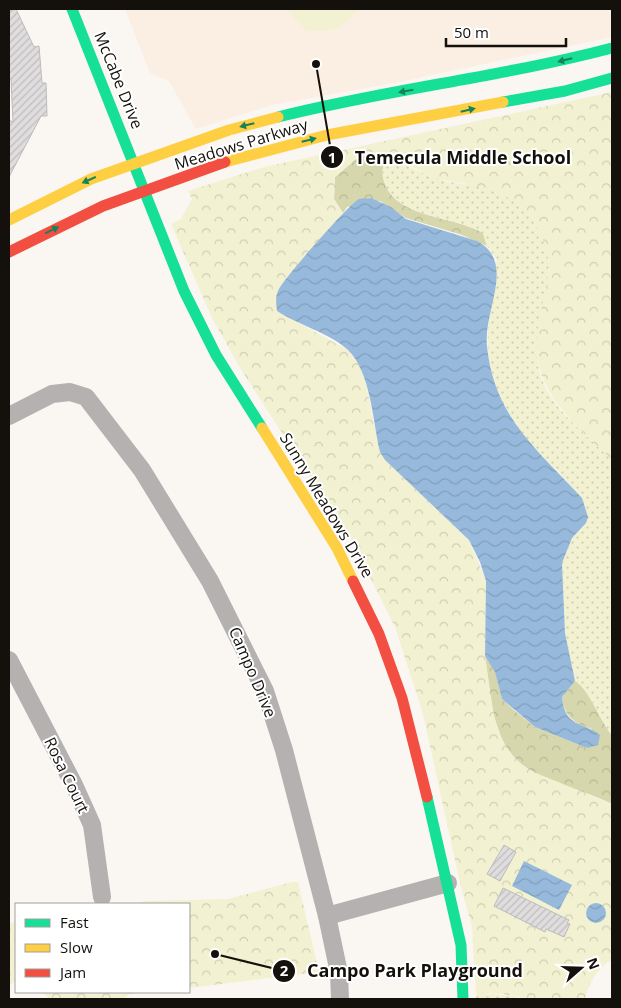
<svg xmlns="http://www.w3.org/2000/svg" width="621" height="1008" font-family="'Open Sans',sans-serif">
<defs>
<pattern id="forest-crowns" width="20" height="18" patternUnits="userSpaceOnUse" patternTransform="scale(1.25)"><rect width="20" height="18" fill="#d7d7ae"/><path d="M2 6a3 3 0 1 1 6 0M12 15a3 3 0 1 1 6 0" fill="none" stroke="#b8b894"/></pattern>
<pattern id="park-crowns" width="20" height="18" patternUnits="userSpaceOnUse" patternTransform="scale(1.25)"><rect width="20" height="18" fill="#f2f2d2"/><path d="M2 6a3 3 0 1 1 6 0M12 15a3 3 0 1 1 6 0" fill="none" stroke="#cfceb3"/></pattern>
<pattern id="garden-dots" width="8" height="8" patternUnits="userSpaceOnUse" patternTransform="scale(1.25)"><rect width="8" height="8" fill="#f2f2d2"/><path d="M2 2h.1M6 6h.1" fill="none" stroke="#cfceb3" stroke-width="1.8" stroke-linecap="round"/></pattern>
<pattern id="water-waves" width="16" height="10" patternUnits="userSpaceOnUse" patternTransform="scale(1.25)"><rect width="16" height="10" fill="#97badc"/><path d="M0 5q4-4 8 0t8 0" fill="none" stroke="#819fbc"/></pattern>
<pattern id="building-hatch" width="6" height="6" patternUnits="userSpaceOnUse" patternTransform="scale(1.25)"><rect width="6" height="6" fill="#e0ddde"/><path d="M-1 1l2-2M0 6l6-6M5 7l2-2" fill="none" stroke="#bfbdbd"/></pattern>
</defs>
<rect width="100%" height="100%" fill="#faf6f2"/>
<path fill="#fbeee3" d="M125 9H612V37L399 82 272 105 196 129 169 81 150 73Z"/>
<g fill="url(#forest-crowns)">
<path d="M363 153 384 157C384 164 382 171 383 177 391 219 454 215 483 233L487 246 462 235 406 218 380 201 347 207 343 213 334 199 335 177Z"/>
<path d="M485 656 495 671 502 699 515 711 535 727 587 748 592 729C574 724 564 716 562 697L575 681C588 687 600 721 612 735V804C587 791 553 784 530 770 491 748 491 695 485 656Z"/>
</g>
<g fill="url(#park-crowns)">
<path d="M612 92V460C579 428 536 395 536 344 536 320 544 295 548 272L466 184 434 178 403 162 363 153 335 177 334 199 343 213 299 263 280 288 277 311 348 350 360 365 366 384 380 452 385 460 469 540 486 581 485 656 494 717 503 742 515 759 531 771 612 804V960C597 968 589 983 585 999H528L503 994 476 993 472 927 460 883 423 714 395 627 353 543 240 368 212 318 171 224 181 219 192 199 188 191 264 167Z"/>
<path d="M292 882H298L319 972 189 988V904H135L146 901 228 899Z"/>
<path d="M16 922V980L9 986V923Z"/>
<path d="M43 992H148L128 994 125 999H49Z"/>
</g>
<g fill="url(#garden-dots)">
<path d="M384 157C402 162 416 171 433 177 450 184 471 184 489 189 523 199 552 237 548 272 544 306 531 336 539 370 548 407 586 434 612 460V735C600 721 589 688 575 681L565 633 562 562 572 538 586 523C580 510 575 493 567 482 557 469 543 458 532 446 475 381 485 339 497 260L487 246 483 233C454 215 391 219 383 177 382 171 384 164 384 157Z"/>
<path d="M476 993 516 996 515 999H476Z"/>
</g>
<path fill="#f2f2d2" d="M287 9H358C340 32 333 32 305 30Z"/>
<g fill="url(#water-waves)">
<path d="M371 198 391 207 406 219 477 241C517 262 483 310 487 346 494 417 537 449 582 498L588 517 586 523 572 538 562 563 565 633 575 681 562 697C565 728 582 721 600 735L598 745 587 748 535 727 502 699 495 672 485 656 486 581 480 562 469 540 385 460 380 452C373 423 371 372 348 350 330 333 298 325 277 311 276 303 275 296 279 289 285 277 350 203 359 199 363 198 368 199 371 198Z"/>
<path d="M524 861 572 885 559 910 512 886Z"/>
<circle cx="596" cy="913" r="10"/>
</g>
<g fill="url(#building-hatch)" stroke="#bebbbb">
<path d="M9 9H16L34 47 39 46 42 83H46L47 116H41L9 177V120L13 122 11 79H9Z"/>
<path d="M504 845 516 852 500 881 487 874Z"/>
<path d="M503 888 569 920 567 923 570 924 564 937 546 929 545 932 494 906Z"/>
</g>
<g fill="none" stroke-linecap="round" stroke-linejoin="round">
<g stroke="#b4b1b0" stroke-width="18">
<path d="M9 416 52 394 70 392 86 397 142 470 210 581 265 691 284 750 327 916 339 973 340 999"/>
<path d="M9 660 74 785 92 825 102 897"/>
<path d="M327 916 448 883"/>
</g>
<g stroke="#16e098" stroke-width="11">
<path d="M72 9 184 291 216 355 262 428"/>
<path d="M503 102 565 91 612 78"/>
<path d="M278 117C388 89 502 77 612 48"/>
<path d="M427 797 461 945 463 999"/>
</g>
<g stroke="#ffcf43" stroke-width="11">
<path d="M225 162 327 135 503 102"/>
<path d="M9 220 91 179 229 130 278 117"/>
<path d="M262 428 337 548 353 581"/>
</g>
<g stroke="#f24e42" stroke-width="11">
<path d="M9 252 103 206 225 162"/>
<path d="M353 581 379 634 402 698 427 797"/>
</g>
</g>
<defs><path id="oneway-solid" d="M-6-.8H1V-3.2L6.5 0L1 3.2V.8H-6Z" transform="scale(1.25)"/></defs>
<g fill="#158259">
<use href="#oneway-solid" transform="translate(565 60) rotate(166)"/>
<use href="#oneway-solid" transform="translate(406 91) rotate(170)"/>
<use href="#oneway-solid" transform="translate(468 110) rotate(-13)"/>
<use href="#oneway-solid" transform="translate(247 125) rotate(166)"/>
<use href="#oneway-solid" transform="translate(309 140) rotate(-14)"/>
<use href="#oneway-solid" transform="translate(89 180) rotate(156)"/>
<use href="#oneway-solid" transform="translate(52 230) rotate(-26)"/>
</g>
<g text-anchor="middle" stroke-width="4" stroke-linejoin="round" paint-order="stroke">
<g font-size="16" fill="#14100c" stroke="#fff">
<text transform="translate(119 80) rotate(68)" y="6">McCabe Drive</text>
<text transform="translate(241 144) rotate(-17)" y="6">Meadows Parkway</text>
<text transform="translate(327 505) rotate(59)" y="6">Sunny Meadows Drive</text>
<text transform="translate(253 672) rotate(67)" y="6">Campo Drive</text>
<text transform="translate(67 775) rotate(64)" y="6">Rosa Court</text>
</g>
</g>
<path fill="none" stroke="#14100c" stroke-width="2" d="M316 64L332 157M215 954L284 971"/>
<g fill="#14100c" stroke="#fff" stroke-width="2">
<circle cx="316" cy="64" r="5"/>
<circle cx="215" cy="954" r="5"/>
<circle cx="332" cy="157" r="12"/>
<circle cx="284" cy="971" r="12"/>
</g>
<g font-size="15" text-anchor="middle" font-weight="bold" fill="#fff">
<text x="332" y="163">1</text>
<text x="284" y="976">2</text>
</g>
<g font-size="18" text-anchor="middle" font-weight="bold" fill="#14100c" stroke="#fff" stroke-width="4" stroke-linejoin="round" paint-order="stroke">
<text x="463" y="164">Temecula Middle School</text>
<text x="415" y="977">Campo Park Playground</text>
</g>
<rect width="621" height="1008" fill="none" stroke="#14100c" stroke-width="20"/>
<rect x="15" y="903" width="175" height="90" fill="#ffffff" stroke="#a19f9e"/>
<rect x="25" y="919" width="25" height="8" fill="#16e098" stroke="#a19f9e"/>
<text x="60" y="928" font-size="15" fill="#14100c">Fast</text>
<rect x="25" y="944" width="25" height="8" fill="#ffcf43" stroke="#a19f9e"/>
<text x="60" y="953" font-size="15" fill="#14100c">Slow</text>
<rect x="25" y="969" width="25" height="8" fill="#f24e42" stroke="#a19f9e"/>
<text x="60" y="978" font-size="15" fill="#14100c">Jam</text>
<g transform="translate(581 968) rotate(70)" stroke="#ffffff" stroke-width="4" paint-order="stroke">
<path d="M0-4L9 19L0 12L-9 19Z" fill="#14100c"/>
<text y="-8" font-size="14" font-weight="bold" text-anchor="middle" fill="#14100c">N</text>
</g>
<path d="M446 38v8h120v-8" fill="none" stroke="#14100c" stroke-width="2.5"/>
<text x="454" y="38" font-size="15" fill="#14100c" stroke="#ffffff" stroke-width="4" paint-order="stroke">50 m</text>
</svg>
